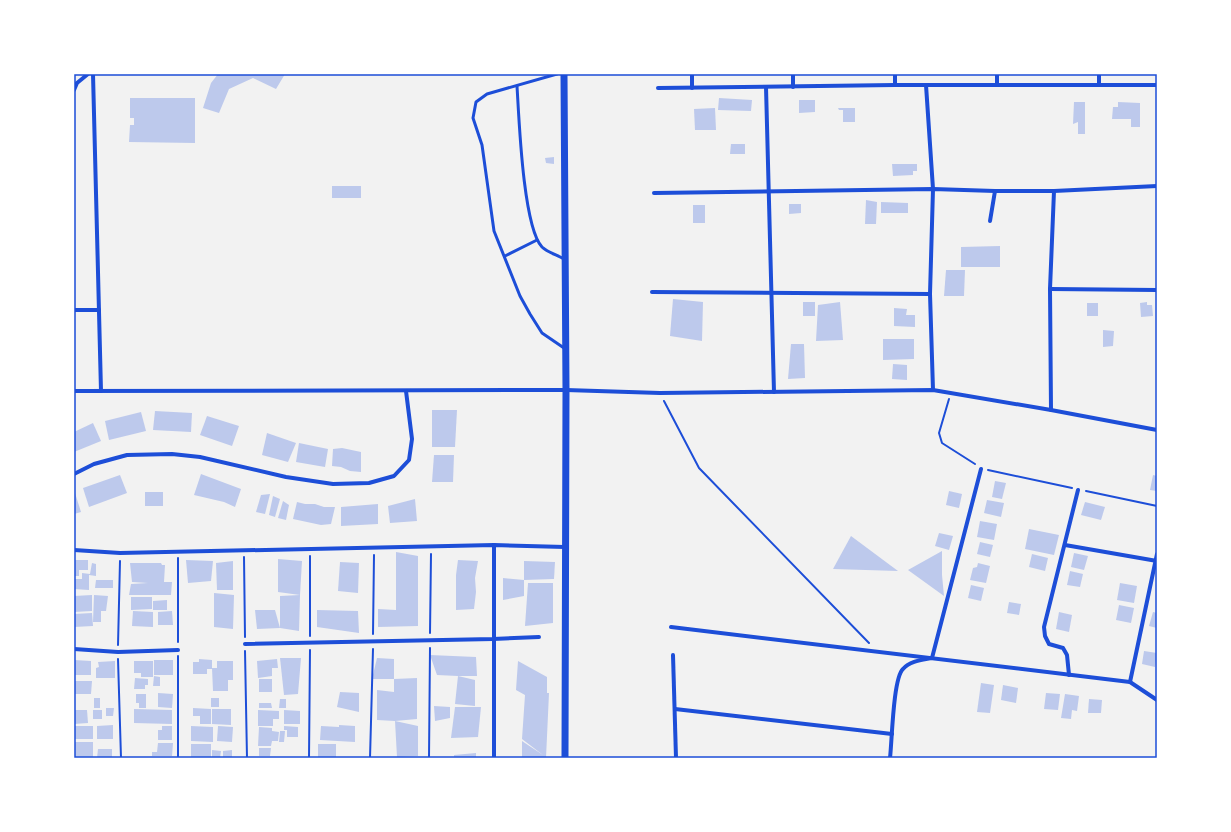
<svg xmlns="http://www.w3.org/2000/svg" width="1231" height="832" font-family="Figtree,sans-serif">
<rect width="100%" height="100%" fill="#f2f2f2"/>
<g fill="#bdc9ec">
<path d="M218 74H285L276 89 253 78 229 89 219 113 203 108 211 83Z"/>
<path d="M130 98H195V143L129 142 130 125H134V118H130Z"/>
<path d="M719 98 752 100 751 111 718 110Z"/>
<path d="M799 100H815V112L799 113Z"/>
<path d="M1074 102H1085V134H1078V122L1073 124Z"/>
<path d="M1118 102 1140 103V127H1131V119H1112L1113 107H1118Z"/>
<path d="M715 108 716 130H695L694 109Z"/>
<path d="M838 108H855V122H843V110H839Z"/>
<path d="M731 144H745V154H730Z"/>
<path d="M554 157V164L546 163 545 158Z"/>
<path d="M892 164H917V171H913V175L893 176Z"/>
<rect x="332" y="186" width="29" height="12"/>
<path d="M866 200 877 202 876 224H865Z"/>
<path d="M881 202 908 203V213H881Z"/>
<path d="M789 204H801V213L789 214Z"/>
<rect x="693" y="205" width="12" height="18"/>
<path d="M1000 246V267H961V247Z"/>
<path d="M946 270H965L964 296H944Z"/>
<path d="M673 299 703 302 702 341 670 336Z"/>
<rect x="803" y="302" width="12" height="14"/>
<path d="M840 302 843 340 816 341 818 305Z"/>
<path d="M1147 302V305H1152L1153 316 1141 317 1140 303Z"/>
<rect x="1087" y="303" width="11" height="13"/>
<path d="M894 308 907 309 906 315H915V327L894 326Z"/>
<path d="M1103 330 1114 331 1113 346 1103 347Z"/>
<path d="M883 339H914V359L883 360Z"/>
<path d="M791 344H804L805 378 788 379Z"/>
<path d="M893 364 907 365V380L892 379Z"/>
<path d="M432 410H457L455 447H432Z"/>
<path d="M155 411 192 413 191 432 153 430Z"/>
<path d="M141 412 146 431 109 440 105 421Z"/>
<path d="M207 416 239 426 232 446 200 435Z"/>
<path d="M93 423 101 441 74 452V432Z"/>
<path d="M267 433 296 443 288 462 262 455Z"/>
<path d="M299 443 328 449 325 467 296 462Z"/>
<path d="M342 448 361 452V472L350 471 341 467 332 466 333 449Z"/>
<path d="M434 455H454L453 482H432Z"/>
<path d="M201 474 241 489 235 507 224 502 194 495Z"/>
<path d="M120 475 127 493 89 507 83 488Z"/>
<path d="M1153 475 1157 476V491L1150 490Z"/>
<path d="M995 481 1006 483 1002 499 992 497Z"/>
<path d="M949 491 962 494 959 508 946 505Z"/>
<rect x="145" y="492" width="18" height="14"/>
<path d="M75 493 81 512 74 514V494Z"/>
<path d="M270 494 265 514 256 512 261 495Z"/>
<path d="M273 496 280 499 275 517 269 515Z"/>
<path d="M415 499 417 521 390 523 388 506Z"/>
<path d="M987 500 1004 503 1001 517 984 513Z"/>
<path d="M283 501 289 505 286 520 278 518Z"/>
<path d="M297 502 305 504H315L324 507H335L331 524 321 525 293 519Z"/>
<path d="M1085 502 1105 507 1101 520 1081 515Z"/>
<path d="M378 504V524L341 526V507Z"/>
<path d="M980 521 997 524 994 540 977 537Z"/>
<path d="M1029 529 1059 535 1054 555 1025 549Z"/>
<path d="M939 533 953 536 949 550 935 546Z"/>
<path d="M851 536 898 571 833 569Z"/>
<path d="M980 542 993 545 990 557 977 554Z"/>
<path d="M942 551V575L944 596 908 570Z"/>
<path d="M396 552 418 556V626L378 627V609L396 610Z"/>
<path d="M1074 553 1088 556 1084 570 1071 567Z"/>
<path d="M1032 554 1048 558 1045 571 1029 567Z"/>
<path d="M278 559 302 561 300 595 278 592Z"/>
<path d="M74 560H88V570H79V576H74Z"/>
<path d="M186 560 213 561 211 581 188 583Z"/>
<path d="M458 560 478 561 475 578 476 592 474 609 456 610V575Z"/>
<path d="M233 561V590H217L216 563Z"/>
<path d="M524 561 555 562 554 579 524 580Z"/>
<path d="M340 562 359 563 358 593 338 591Z"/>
<path d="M92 563 96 564V576L89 575V590L74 589V579H82V573L90 574Z"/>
<path d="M130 563H161L162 565H165L164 582H172L171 595H129L131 584 148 583 132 582Z"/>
<path d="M978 563 990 566 986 583 970 580 973 568 977 567Z"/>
<path d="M1070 571 1083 574 1080 587 1067 585Z"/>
<path d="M503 578 524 580V596L503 600Z"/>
<path d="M96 580H113V588H95Z"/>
<path d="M528 583H553V623L525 626Z"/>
<path d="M1120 583 1137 586 1134 603 1117 600Z"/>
<path d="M971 585 984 588 981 601 968 598Z"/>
<path d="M214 593 234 595 233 629 214 627Z"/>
<path d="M92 595V611L74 612V596Z"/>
<path d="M94 595 108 596 106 611H101V622H93Z"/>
<path d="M300 595 299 631 280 628V596Z"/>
<path d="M131 597H152V609L131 610Z"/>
<path d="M167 600V610H153V601Z"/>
<path d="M1009 602 1021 604 1019 615 1007 613Z"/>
<path d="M1119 605 1134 608 1131 623 1116 620Z"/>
<path d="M255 610H275L280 628 257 629Z"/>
<path d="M317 610 358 611 359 633 317 627Z"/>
<path d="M133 611 153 612V627L132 626Z"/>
<path d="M172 611 173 625H158V612Z"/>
<path d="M1059 612 1072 615 1069 632 1056 629Z"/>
<path d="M1153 612 1157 613V628L1149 626Z"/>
<path d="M92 613 93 626 74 627V614Z"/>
<path d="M1144 651 1157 653 1155 667 1142 664Z"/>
<path d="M430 655 476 657 477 676H458L475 680V706L455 704 458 676 437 675Z"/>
<path d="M280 658H301L298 694 284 695Z"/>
<path d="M377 658 394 659V679H372Z"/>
<path d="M199 659 212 660V669H207V674H193V662H199Z"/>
<path d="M277 659 278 668H272V676L258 678 257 661Z"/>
<path d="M74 660 91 661V675H74Z"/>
<rect x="154" y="660" width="19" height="15"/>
<path d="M115 661V678H96V668L99 667 98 662Z"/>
<path d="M134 661H153V677H141V673H134Z"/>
<path d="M217 661H233V680H228V691H213L212 668H217Z"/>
<path d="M518 661 547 677V693H549L546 758H522V741L543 755 522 739 525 695 516 690Z"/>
<path d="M154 676 160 677V686H153Z"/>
<path d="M135 678 148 679V685H145V689H134Z"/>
<path d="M417 678V719L395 721 377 720V690L394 692V679Z"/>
<rect x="259" y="679" width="13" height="13"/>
<path d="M75 681H92L91 694H75Z"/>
<path d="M981 683 994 685 990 713 977 712Z"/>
<path d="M1003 685 1018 688 1016 703 1001 700Z"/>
<path d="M340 692 359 693V712L337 707Z"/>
<path d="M158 693 173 694 172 708 158 707Z"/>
<path d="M1046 693 1060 694 1058 710 1044 709Z"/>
<path d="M136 694H146V708H139V703H136Z"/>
<path d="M1065 694 1079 696 1077 711 1072 710 1071 719 1061 718Z"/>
<rect x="94" y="698" width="6" height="10"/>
<rect x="211" y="698" width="8" height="9"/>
<path d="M280 699H286V708H279Z"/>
<path d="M1089 699 1102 700 1101 713H1088Z"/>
<path d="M259 703H271L272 708H259Z"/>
<path d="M434 706 450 707V718L435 721Z"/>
<path d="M455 707H481L478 737 451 738Z"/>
<path d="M106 708H114L113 716H106Z"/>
<path d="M193 708 211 709V724H200V716H193Z"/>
<path d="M134 709 172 710V724L134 723Z"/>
<path d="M212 709H231V725L212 724Z"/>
<path d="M74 710H87L88 723 74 724Z"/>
<rect x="93" y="710" width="9" height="9"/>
<path d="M258 710 279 711V719H273V726H258Z"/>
<path d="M284 710 300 711V724H284Z"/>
<path d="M395 721 418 726V756L397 757Z"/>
<path d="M113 725V739H97V726Z"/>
<path d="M339 725 355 726V742L320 740 321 726 339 727Z"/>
<rect x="74" y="726" width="19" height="13"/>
<path d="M162 726H172V740H158V730H162Z"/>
<path d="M191 726 213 727V742L191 741Z"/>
<path d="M218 726 233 727 232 742 217 741Z"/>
<path d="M284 726 298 727V737H287V730H284Z"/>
<path d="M259 727 272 728V731L279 732 278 741H272L271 746H258Z"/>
<path d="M280 731H285L284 742H279Z"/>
<rect x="74" y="742" width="19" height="15"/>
<path d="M158 743H173L172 756H152V752H157Z"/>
<rect x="191" y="744" width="20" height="14"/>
<rect x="318" y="744" width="18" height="13"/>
<path d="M259 748H271L270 756H259Z"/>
<path d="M98 749H112V758H97Z"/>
<path d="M212 750 221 751 220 758H212Z"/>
<path d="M232 750V758H223V751Z"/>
<path d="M476 753V758H454V755Z"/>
</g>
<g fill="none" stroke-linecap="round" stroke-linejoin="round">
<g stroke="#1d4ed8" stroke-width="2">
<path d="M949 399 939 433 942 443 975 464"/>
<path d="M664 401 699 468 869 643"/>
<path d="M988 470 1072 488"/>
<path d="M1086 491 1157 506"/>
<path d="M244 557 245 637"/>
<path d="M178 558V642"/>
<path d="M430 633 431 554"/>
<path d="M373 634 374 555"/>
<path d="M310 636V556"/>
<path d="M118 645 120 561"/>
<path d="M245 651 247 758"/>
<path d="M178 656V758"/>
<path d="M118 659 121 758"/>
<path d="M309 758 310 650"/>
<path d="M370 758 373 649"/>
<path d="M429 758 430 648"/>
</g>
<g stroke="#1d4ed8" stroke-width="3">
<path d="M557 74 487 94 476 102 473 118 482 145 494 231 520 296 530 314 542 333 564 348"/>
<path d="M517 86C519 118 523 227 542 247 547 252 557 255 564 259"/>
<path d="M505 256 537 240"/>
</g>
<g stroke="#1d4ed8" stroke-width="4">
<path d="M93 74 101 391"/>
<path d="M793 74V87"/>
<path d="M895 85V74"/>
<path d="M926 85 933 189 930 294 933 390"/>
<path d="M997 85V74"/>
<path d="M1099 85V74"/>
<path d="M766 87 774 392"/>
<path d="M658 88 895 85H1157"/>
<path d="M692 88V74"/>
<path d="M74 90 77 83 88 74"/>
<path d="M654 193 933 189 995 191H1054L1157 186"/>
<path d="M990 221 995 191"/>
<path d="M1050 289 1157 290"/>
<path d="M652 292 930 294"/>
<path d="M74 310H99"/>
<path d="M74 391 566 390 660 393 933 390 1051 410 1157 430"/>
<path d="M1051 410 1050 289 1054 191"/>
<path d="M74 474 94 464 127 455 172 454 200 457 286 477 333 484 369 483 394 476 409 460 412 439 406 391"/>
<path d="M1065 545 1157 561"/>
<path d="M74 550 120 553 494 545 565 547"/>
<path d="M671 627 1130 682 1157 700"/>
<path d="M245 644 493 639 539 637"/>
<path d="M74 649 118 652 178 650"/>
<path d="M673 655 676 758"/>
<path d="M1069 675 1067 655 1063 648 1049 644 1045 636 1044 627 1078 490"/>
<path d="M1130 682 1157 554"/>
<path d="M675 709 892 734"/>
<path d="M494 758V545"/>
<path d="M890 758C892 742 893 678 903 669 910 661 922 660 932 658L981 469"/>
</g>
<path stroke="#1d4ed8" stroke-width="7" d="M564 74 566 390 565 758"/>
</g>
<rect width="1231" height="832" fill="none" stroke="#ffffff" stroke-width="150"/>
<rect x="75" y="75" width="1081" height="682" fill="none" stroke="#1d4ed8" stroke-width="1.5"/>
</svg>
